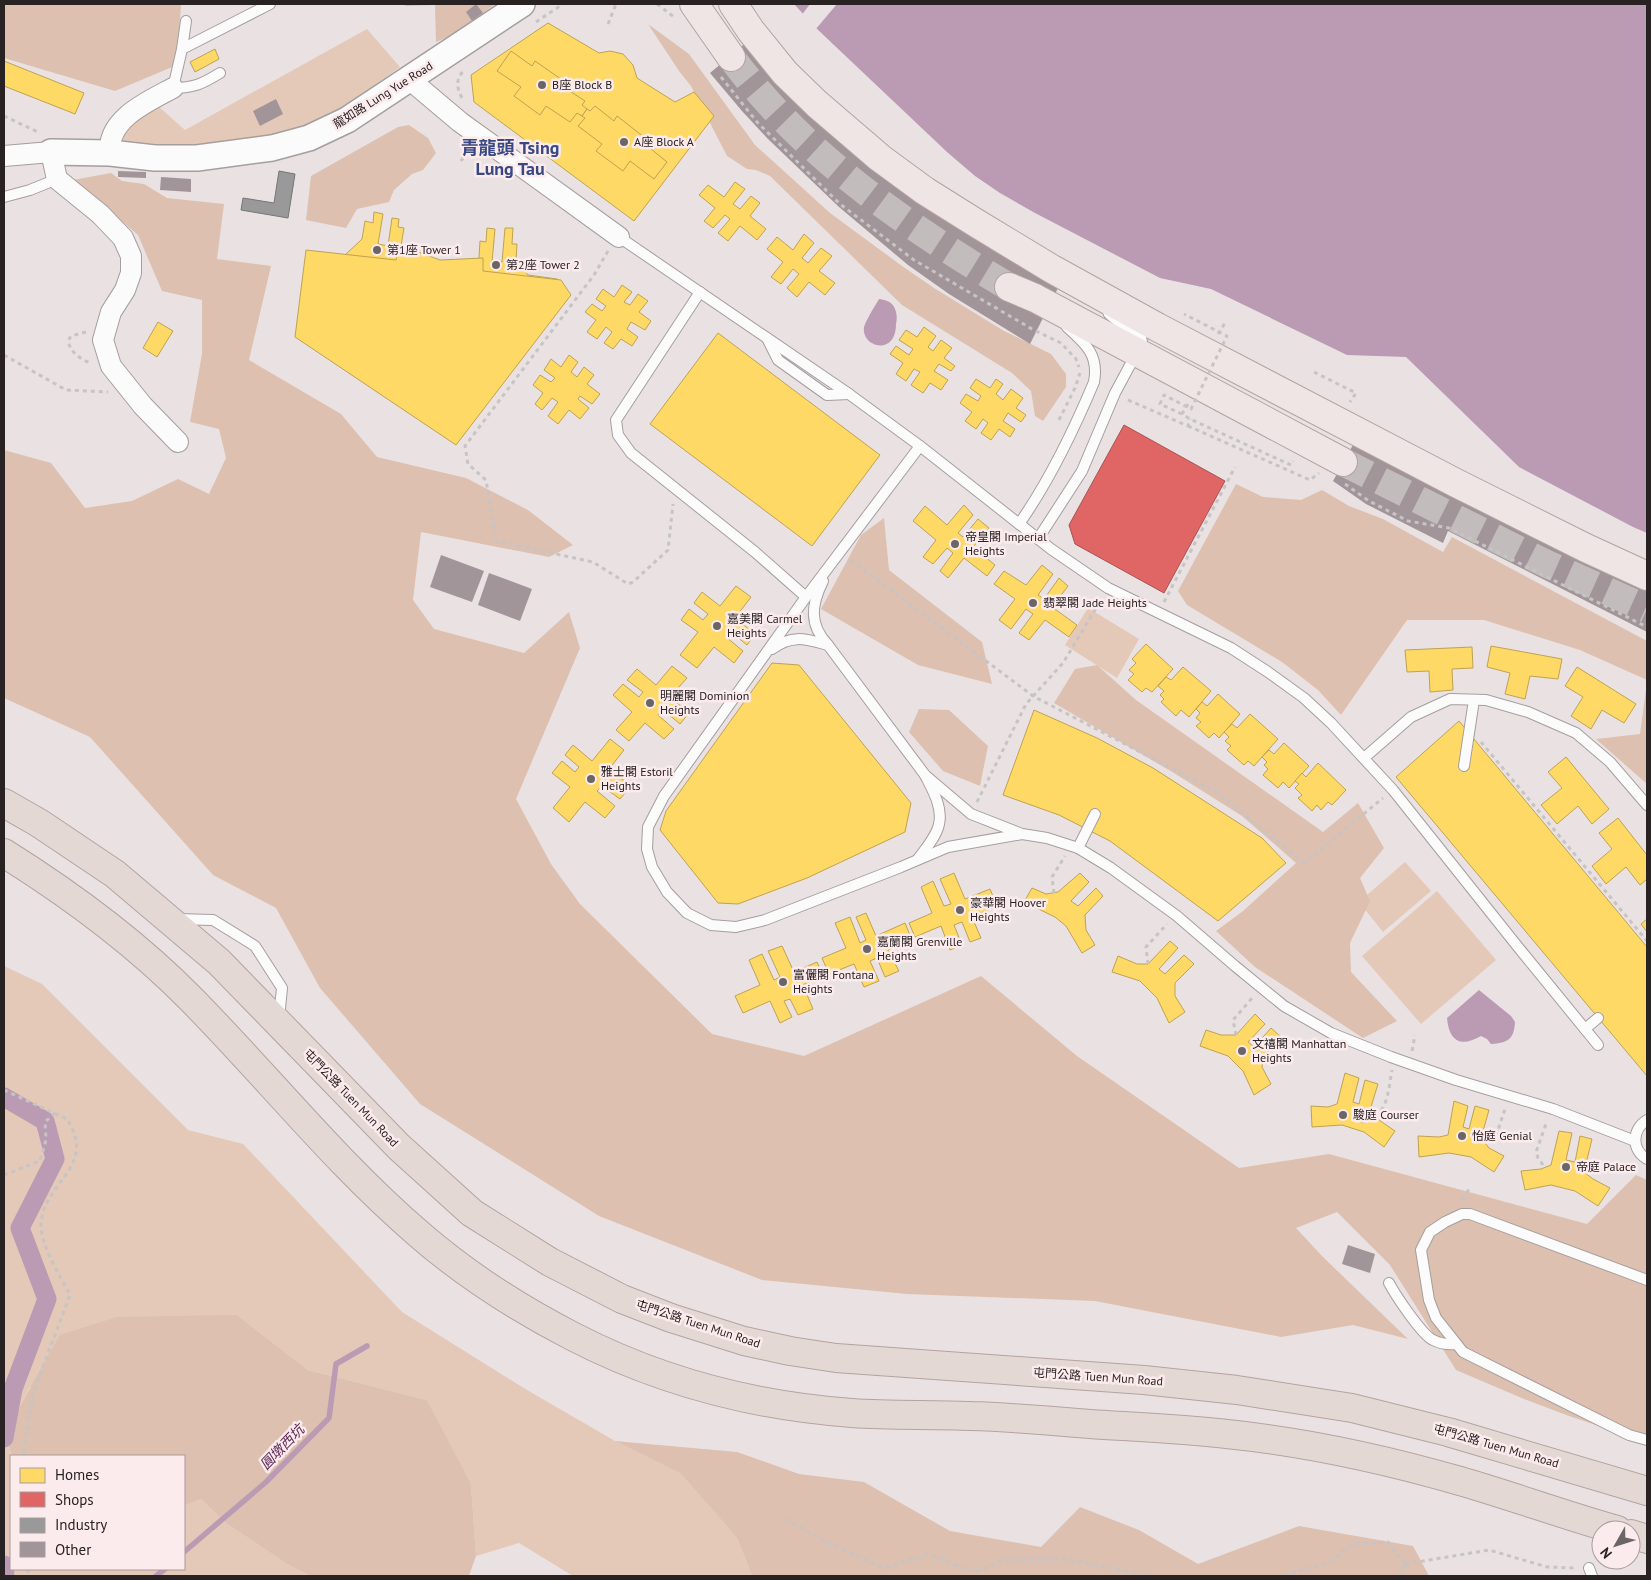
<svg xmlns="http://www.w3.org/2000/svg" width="1651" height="1580" font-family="'PT Sans','Noto Sans TC',sans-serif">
<rect width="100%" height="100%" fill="#eae2e2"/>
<g fill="#e4c8b8">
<path d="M367 29 400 67 324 121 276 137 204 149 120 140 125 126 158 106 185 130Z"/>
<path d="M1088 608 1139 639 1117 678 1065 645Z"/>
<path d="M1405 862 1431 891 1383 932 1359 902Z"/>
<path d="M1437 891 1496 960 1421 1024 1362 956Z"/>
<path d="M4 966 42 984 188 1130 243 1144 402 1312 527 1390 615 1441 681 1474 737 1538 752 1576H573L519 1543 476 1556 471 1485 427 1400 308 1370 237 1315 30 1387 4 1434Z"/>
<path d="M4 1435 12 1456 11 1569H184V1506L201 1499 226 1523 287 1564 310 1576H4Z"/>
</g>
<g fill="#ddc0af">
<path d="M4 4H181L177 65 115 91 4 58Z"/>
<path d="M405 4H495L455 34 436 42 435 5 405 6Z"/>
<path d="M648 24 689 54 755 145 830 213 902 266 934 288 1004 331 1051 354 1066 374V387L1043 421 1035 416 1031 391 1012 373 902 305 770 176 756 170 747 169 727 156 691 86 679 71Z"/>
<path d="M409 125 428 138 436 153 423 170 412 174 394 190 389 202 357 209 346 228 306 220 311 176 398 127Z"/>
<path d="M111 173 122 181 144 184 167 198 224 204 217 259 271 266 249 360 341 414 377 457 466 478 528 510 573 545 549 557 421 532 413 600 434 629 524 653 569 612 580 648 516 799 551 864 580 904 712 1034 804 1056 981 976 1077 1056 1239 1168 1329 1154 1587 1224 1636 1175 1647 1180V1442L1569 1416 1524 1399 1456 1370 1390 1265 1337 1212 1296 1228 1323 1257 1408 1339 1353 1325 1281 1337 1095 1301 907 1294 762 1280 599 1216 420 1104 320 988 276 908 213 875 90 737 4 698V450L51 463 85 508 132 501 178 479 209 494 226 458 219 429 190 422 202 354V300L162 291 138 235 73 180Z"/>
<path d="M1236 484 1263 497 1301 500 1322 490 1349 506 1383 519 1443 552 1452 537 1647 641V680L1580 650 1484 620H1407L1341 715 1318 690 1282 662 1187 605 1178 591Z"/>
<path d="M884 518 889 570 982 642 992 684 918 665 821 609 861 535Z"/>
<path d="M1097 665 1136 700 1323 832 1358 803 1384 848 1360 878 1370 901 1350 943 1351 972 1397 1021 1363 1038 1255 967 1216 931 1243 911 1296 863 1242 816 1174 773 1054 703 1075 669Z"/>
<path d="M1647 682V784L1596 739 1640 734Z"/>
<path d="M919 709 949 710 988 746 980 786 943 771 909 732Z"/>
<path d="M237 1315 308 1370 427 1400 471 1484 476 1556 469 1576H310L287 1564 226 1523 201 1499 184 1506V1456H12L4 1434 60 1335 117 1317Z"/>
<path d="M615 1441 737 1452 799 1474 864 1482 950 1531 1041 1547 1080 1507 1139 1530 1198 1564 1299 1526 1413 1546 1429 1576H752L737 1538 681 1474Z"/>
</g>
<g fill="#ba9bb3">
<path d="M794 4H1647V533L1633 527 1519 467 1406 357 1347 355 1211 289 1160 278 1035 213 1000 193 975 176 947 152 816 28Z"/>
<path d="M879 299C888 300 894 303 896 312 897 316 897 320 896 324 896 357 861 347 864 327 866 320 875 306 879 299Z"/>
<path d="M1479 990 1511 1016 1515 1022C1514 1039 1508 1043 1491 1044L1487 1039 1481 1036C1460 1048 1449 1041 1447 1018Z"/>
</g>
<path fill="#eae2e2" d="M810 4H837L815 30 801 16Z"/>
<g fill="#ffd966" stroke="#bea252">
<path d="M548 23 599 53 610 51 623 54 633 65 637 78 675 102 694 92 714 116 634 221 474 102 471 75Z"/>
<path d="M215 49 219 59 195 72 190 62Z"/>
<path d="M511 51 532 66 535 61 568 84 565 88 585 101 582 105 587 109 582 116 577 113 570 122 546 106 540 115 514 96 521 87 497 71Z"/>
<path d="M4 61 84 93 75 114 4 86Z"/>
<path d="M595 106 614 121 617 116 649 141 646 145 667 162 654 179 630 161 623 171 596 151 602 144 578 126 585 118 582 116 587 109 590 111Z"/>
<path d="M735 182 745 189 733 204 740 209 751 196 760 203 750 216 766 229 757 240 740 226 728 241 718 233 730 219 725 215 713 228 704 221 715 208 699 195 708 185 724 197Z"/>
<path d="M374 212 383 214 378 244 388 246 392 218 399 219 398 227 404 228 401 246 416 265 436 267 434 283 322 267 324 254 343 257 362 239 365 221 373 223Z"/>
<path d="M487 228 495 229 492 262H502L505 228H513L512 244H517L516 261 528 275 557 279 556 298 440 285 442 268 467 271 479 258 480 241 486 242Z"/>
<path d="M804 234 814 243 802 258 808 263 821 248 832 256 819 271 835 283 825 295 809 282 797 297 787 288 799 274 793 269 781 284 771 277 783 262 767 249 777 237 793 250Z"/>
<path d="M399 245 440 260 483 258V271L561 280 571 295 456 445 295 337 306 250 396 260Z"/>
<path d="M622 285 632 292 624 302 630 305 638 294 648 301 639 312 651 321 645 330 631 322 627 329 638 337 632 346 621 339 613 349 604 343 612 332 606 327 597 339 587 332 596 320 585 312 592 304 602 311 606 306 596 299 603 289 614 297Z"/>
<path d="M158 322 173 331 157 357 143 348Z"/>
<path d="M924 327 936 336 928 347 933 351 941 340 952 348 944 358 955 366 951 371 939 364 934 371 948 380 941 390 930 383 923 393 911 385 920 372 914 369 906 381 896 374 903 363 890 354 896 346 909 355 913 349 899 340 906 330 917 337Z"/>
<path d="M718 333 880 455 812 546 650 424Z"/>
<path d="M569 355 578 362 571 372 577 377 584 367 594 375 587 384 600 394 592 404 580 396 578 399 589 408 580 419 569 410 558 424 548 416 558 402 552 398 542 410 535 404 543 393 533 385 540 375 551 382 555 378 544 370 551 359 561 367Z"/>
<path d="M976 379 990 388 996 379 1003 384 996 394 1003 400 1011 389 1023 398 1016 408 1026 415 1021 422 1008 413 1003 421 1015 429 1010 437 999 429 991 440 981 433 988 423 983 419 976 429 965 421 972 412 960 403 966 394 978 401 981 396 970 388Z"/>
<path d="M964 505 973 515 958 533 963 537 978 519 989 528 973 547 995 565 987 576 964 558 948 578 940 571 953 553 947 548 933 564 923 557 936 540 913 521 925 506 947 525Z"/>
<path d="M1042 565 1053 574 1038 595 1044 599 1059 578 1068 586 1052 607 1077 625 1069 637 1045 620 1029 640 1019 633 1033 614 1026 609 1011 629 999 620 1015 599 994 584 1004 571 1026 585Z"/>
<path d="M736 586 751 597 735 618 755 634 747 645 730 631 726 637 743 651 734 663 714 647 697 668 680 655 698 632 681 620 689 609 703 620 708 614 694 603 702 592 720 606Z"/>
<path d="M1146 644 1173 669 1152 692 1146 688 1142 692 1128 680 1134 674 1129 670 1136 663 1132 659Z"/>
<path d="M1491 646 1562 659 1558 679 1530 676 1525 699 1505 694 1510 673 1487 667Z"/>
<path d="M1472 647 1473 668 1452 669 1453 690 1430 692 1429 671 1407 672 1405 650Z"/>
<path d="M772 663 799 665 911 803 905 832 807 878 738 904 718 903 660 830 666 811Z"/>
<path d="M672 666 687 678 670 697 689 713 680 724 662 709 658 715 674 729 664 739 645 723 629 741 616 730 632 712 613 695 623 684 639 697 643 692 627 680 637 669 656 685Z"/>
<path d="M1183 667 1211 691 1189 717 1181 710 1176 716 1161 702 1164 699 1160 695 1164 691 1158 686 1166 677 1171 680Z"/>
<path d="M1577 667 1636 704 1624 723 1602 710 1591 729 1571 716 1583 697 1565 686Z"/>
<path d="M1218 694 1240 714 1219 738 1214 733 1209 738 1196 726 1201 722 1196 718 1200 713 1196 709 1202 702 1207 706Z"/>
<path d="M1034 710 1097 738 1153 768 1262 838 1286 863 1218 921 1110 841 1059 815 1003 795Z"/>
<path d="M1250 714 1278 739 1254 766 1248 761 1244 765 1227 750 1231 746 1225 741 1229 737 1224 732 1232 724 1237 728Z"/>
<path d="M1459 721 1647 947V1076L1396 777Z"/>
<path d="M610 739 624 750 609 769 631 786 620 799 602 786 597 791 615 806 605 818 585 802 569 822 553 808 570 787 552 773 562 761 575 772 579 767 565 755 573 745 592 761Z"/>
<path d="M1284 743 1309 766 1289 788 1283 782 1278 788 1263 775 1268 769 1264 765 1267 762 1262 757 1269 750 1274 754Z"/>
<path d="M1566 757 1609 809 1592 824 1578 806 1557 824 1541 805 1562 788 1548 772Z"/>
<path d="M1318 763 1346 790 1332 805 1328 802 1321 810 1317 805 1312 811 1298 798 1302 795 1295 788 1299 784 1295 781 1302 773 1306 777Z"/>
<path d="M1618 818 1647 855V879L1640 885 1626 867 1606 884 1592 866 1612 849 1599 833Z"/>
<path d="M954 873 965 899 990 889 997 906 972 917 981 938 970 942 962 922 954 925 962 945 950 950 941 926 915 937 909 923 932 913 921 887 933 881 944 906 951 904 940 879Z"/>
<path d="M1080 873 1089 882 1071 901 1078 906 1096 888 1103 896 1085 915 1086 930 1095 945 1082 953 1066 926 1055 917 1024 902 1032 888 1046 894 1058 892Z"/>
<path d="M866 913 876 936 905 923 912 940 888 950 899 971 885 977 877 958 870 961 879 981 864 987 854 964 829 974 822 958 846 948 835 923 850 917 860 943 866 940 856 917Z"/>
<path d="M1647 919V932L1641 924Z"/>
<path d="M1170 941 1178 948 1159 969 1165 974 1184 955 1194 964 1175 983V996L1185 1012 1169 1023 1157 998 1140 981 1112 972 1118 956 1137 964H1148Z"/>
<path d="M782 946 794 972 817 962 823 976 803 985 813 1009 798 1015 790 999 784 1001 792 1017 780 1023 770 1001 743 1013 735 996 760 985 749 960 762 954 774 980 780 977 768 951Z"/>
<path d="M1255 1014 1265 1024 1248 1042 1254 1047 1271 1028 1281 1037 1264 1056 1262 1067 1271 1084 1254 1095 1243 1071 1228 1056 1200 1046 1206 1030 1221 1035H1236Z"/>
<path d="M1345 1073 1359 1078 1353 1102 1359 1104 1365 1080 1378 1084 1370 1110 1379 1120 1395 1131 1384 1147 1364 1132 1342 1125 1312 1127 1311 1106 1328 1107 1337 1104Z"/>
<path d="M1454 1101 1468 1106 1463 1127 1469 1129 1475 1106 1489 1110 1481 1138 1489 1148 1504 1156 1494 1172 1471 1157 1449 1153 1419 1157 1418 1136 1439 1137 1448 1135Z"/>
<path d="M1559 1131 1572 1133 1566 1160 1575 1162 1580 1136 1592 1139 1584 1172 1593 1179 1610 1188 1598 1206 1575 1191 1551 1185 1525 1190 1521 1171 1541 1169 1551 1165Z"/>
</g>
<path fill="#e06666" stroke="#a95252" d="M1124 425 1225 481 1164 593 1075 544 1069 525Z"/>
<path fill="#999" stroke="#777575" d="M279 171 295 174 288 218 241 210 243 198 274 203Z"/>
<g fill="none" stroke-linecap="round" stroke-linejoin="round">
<g stroke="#ba9bb3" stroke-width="5.5">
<path d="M184 1552 266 1482 329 1418 336 1364 367 1346"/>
<path d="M156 1576 165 1569"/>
</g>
<g stroke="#ba9bb3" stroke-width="19">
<path d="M4 1097 45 1121 55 1159 20 1228 47 1299 13 1389 4 1438"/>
<path d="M4 1565 5 1576"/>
</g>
</g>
<g fill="#a19599">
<path d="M476 4 483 13 472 21 466 12Z"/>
<path d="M749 40 955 226 994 251 1058 288 1030 344 949 294 908 265 839 207 767 138 742 111 710 73Z"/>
<path d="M276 99 283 114 260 126 253 111Z"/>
<path d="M118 171 146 172V178L118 177Z"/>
<path d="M161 177 191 179V192L160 190Z"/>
<path d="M1359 434 1647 578V632L1448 531 1443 543 1366 504 1333 481Z"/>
<path d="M441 555 484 571 472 602 430 587Z"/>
<path d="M489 573 532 589 520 621 478 605Z"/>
<path d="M1348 1245 1375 1254 1370 1273 1342 1264Z"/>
</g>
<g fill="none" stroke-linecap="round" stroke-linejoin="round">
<g stroke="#c3bcbc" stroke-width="28" stroke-dasharray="28 14" stroke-linecap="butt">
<path d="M731 57C803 155 905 225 1009 287"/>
<path d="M1343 462 1547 564 1647 609"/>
</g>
<g stroke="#a59e9e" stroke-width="12">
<g id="service">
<path d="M186 21 182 49 173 88C194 88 202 84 220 73"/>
<path d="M182 49 270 4"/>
<path d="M4 197 30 190 57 179"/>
<path d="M619 237 849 394 920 446 1051 549 1108 588 1231 648 1268 672 1304 698 1331 723 1393 790 1518 947 1598 1045"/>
<path d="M700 292 616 420 618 435 631 453 755 552 806 597"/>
<path d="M767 338 778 360 827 395 849 394"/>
<path d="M920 446 806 597 664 796 648 827 647 849 652 867 667 892 687 913 711 925 736 927 765 920 901 867 948 847 1022 834"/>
<path d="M1019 524C1050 480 1073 432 1094 382 1099 355 1086 344 1067 327"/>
<path d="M1038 539 1082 471 1115 393 1136 354"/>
<path d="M823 581C811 605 809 625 828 645"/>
<path d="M772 649C792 634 806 639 828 645L925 775C932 789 943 807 939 824 937 836 925 849 918 859"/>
<path d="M1364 758 1411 717 1450 699 1486 700 1528 712 1576 733 1610 762 1647 805"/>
<path d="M1464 766 1474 700"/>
<path d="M925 775 971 814 1022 834 1047 838 1078 848 1111 868 1177 916 1235 966 1284 1006 1331 1033 1391 1057 1456 1080 1553 1109 1635 1141"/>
<path d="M1078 848 1095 814"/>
<path d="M177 919 213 920 255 946 282 988 279 1018"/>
<path d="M1585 1029 1598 1018"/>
<path d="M1647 1120C1632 1130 1631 1149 1647 1159"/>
<path d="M1647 1280 1470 1214H1462L1445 1222 1430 1232 1421 1250 1429 1300 1436 1318 1463 1352 1629 1435 1647 1440"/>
<path d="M1389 1283C1396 1296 1422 1335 1433 1340 1441 1344 1448 1345 1456 1344"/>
<path d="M1589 1568 1592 1576"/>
</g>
</g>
<g stroke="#a59e9e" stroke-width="22">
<g id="minor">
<path d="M409 79 460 122 619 237"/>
<path d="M110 153C107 119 147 102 173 88"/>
<path d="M4 156 51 152 57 179 100 214 123 238 131 256V273L125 290 111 312 103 340 111 366 143 406 178 442"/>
<path d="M1113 311C1127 322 1141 334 1136 353"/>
</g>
</g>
<g stroke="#a59e9e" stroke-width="28">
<path id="tertiary" d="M51 152 110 153 155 158H197L272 148 309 138 347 120 522 4"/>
</g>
<g stroke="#b4a3a0" stroke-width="30">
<g id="primary">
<path d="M694 4 731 57"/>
<path d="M733 4 751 31 785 73 817 104 880 158 925 191 976 223 1052 269 1157 327 1456 483 1586 548 1647 576"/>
<path d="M1009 287 1035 298 1343 462"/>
</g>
</g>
<g stroke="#b4a3a0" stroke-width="30">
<g id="motorway">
<path d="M4 803 39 823 115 874 219 962 399 1147 472 1213 550 1262 622 1299 671 1318 744 1341 790 1351 836 1358 1144 1380 1237 1390 1352 1408 1448 1432 1647 1491"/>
<path d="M4 853C71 895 135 942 191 999 268 1077 336 1163 420 1235 466 1275 518 1308 572 1336 659 1381 755 1406 852 1413 892 1416 932 1414 971 1416 1011 1417 1050 1421 1090 1424 1136 1427 1181 1429 1227 1434 1305 1442 1384 1459 1460 1481 1512 1496 1564 1515 1617 1530"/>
<path d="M1631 1534 1647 1539"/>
</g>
</g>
<g stroke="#c6c4c4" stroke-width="3" stroke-dasharray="4 4" stroke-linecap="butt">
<path d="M657 4 674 17"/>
<path d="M536 22 563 4"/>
<path d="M608 24 616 4"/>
<path d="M721 77 757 122 840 204 914 260 1032 329 1061 343 1076 359 1079 367"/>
<path d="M462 98C456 87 456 79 464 70"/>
<path d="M4 116 40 133"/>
<path d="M461 161 469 149"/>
<path d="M608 251 594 275 465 446 468 464 486 480 496 541 593 562 628 584 633 582 668 550 673 504"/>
<path d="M86 332 71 336 68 341C71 353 79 358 90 363"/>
<path d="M1218 334 1225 323"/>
<path d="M4 355 66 390 108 392"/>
<path d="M1314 372 1356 393 1350 402"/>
<path d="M1128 400 1188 426 1190 419"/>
<path d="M1188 404 1182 414 1190 419 1291 465 1293 461"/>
<path d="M1059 420 1075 388 1080 373"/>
<path d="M1188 426 1310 480 1319 473"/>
<path d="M1345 484 1369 501 1408 521 1449 528 1647 627"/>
<path d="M851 560 1033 696 1215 791 1304 863 1383 798"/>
<path d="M1164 602 1235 467"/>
<path d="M1481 742 1647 941"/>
<path d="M977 802 1026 704 1063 663 1101 600"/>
<path d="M1054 893 1052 877 1065 856"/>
<path d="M1148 964 1146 947 1167 924"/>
<path d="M1236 1035 1233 1020 1253 997"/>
<path d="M1412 1051 1415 1035"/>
<path d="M4 1090 67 1119C98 1168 43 1182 41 1224 41 1247 60 1275 70 1295L33 1393 23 1456"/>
<path d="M1361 1122C1388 1119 1388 1091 1392 1070"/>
<path d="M1490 1142 1497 1133 1505 1109"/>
<path d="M1543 1165 1538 1158 1536 1152 1547 1121"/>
<path d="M4 1175 40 1161 46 1140 45 1122 55 1113"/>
<path d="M1463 1200 1470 1187"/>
<path d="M786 1519 826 1542 884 1568 929 1554 975 1573 1003 1560 1066 1559 1151 1576"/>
<path d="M1405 1564 1489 1550 1547 1567 1575 1568"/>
<path d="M28 1569 29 1576"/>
<path d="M1284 1576 1301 1570 1327 1564 1353 1544 1388 1542 1405 1564"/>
<path d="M1400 1576 1405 1564"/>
</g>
<use href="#service" stroke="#fcfbfb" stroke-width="10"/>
<use href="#minor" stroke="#fcfbfb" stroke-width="20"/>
<use href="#tertiary" stroke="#fcfbfb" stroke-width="25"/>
<use href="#primary" stroke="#eee5e4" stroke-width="28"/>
<use href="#motorway" stroke="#e4d8d5" stroke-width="28"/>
<path stroke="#c6c4c4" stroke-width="3" stroke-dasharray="4 4" stroke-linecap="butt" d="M1182 414 1160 404 1164 395 1191 409 1227 336 1184 314"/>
</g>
<g fill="#6c6565" stroke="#fcebec" stroke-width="2">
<circle cx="542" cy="85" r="5"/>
<circle cx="624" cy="142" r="5"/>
<circle cx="377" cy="250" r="5"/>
<circle cx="496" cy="265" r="5"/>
<circle cx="955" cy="544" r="5"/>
<circle cx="1033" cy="603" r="5"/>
<circle cx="717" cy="626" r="5"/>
<circle cx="650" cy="703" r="5"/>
<circle cx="591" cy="779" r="5"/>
<circle cx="960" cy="910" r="5"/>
<circle cx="867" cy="949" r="5"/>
<circle cx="783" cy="982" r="5"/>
<circle cx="1242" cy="1051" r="5"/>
<circle cx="1343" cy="1115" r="5"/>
<circle cx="1462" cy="1136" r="5"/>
<circle cx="1566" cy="1167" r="5"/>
</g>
<g text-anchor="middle" stroke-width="5" stroke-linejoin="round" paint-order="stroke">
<g font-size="12" fill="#282222" stroke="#fcebec" text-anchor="start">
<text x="552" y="89">B座 Block B</text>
<text x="634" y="146">A座 Block A</text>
<text x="387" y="254">第1座 Tower 1</text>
<text x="506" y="269">第2座 Tower 2</text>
<text x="965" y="541">帝皇閣 Imperial<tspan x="965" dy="14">Heights</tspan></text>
<text x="1043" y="607">翡翠閣 Jade Heights</text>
<text x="727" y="623">嘉美閣 Carmel<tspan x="727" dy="14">Heights</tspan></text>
<text x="660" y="700">明麗閣 Dominion<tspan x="660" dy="14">Heights</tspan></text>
<text x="601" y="776">雅士閣 Estoril<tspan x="601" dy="14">Heights</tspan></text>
<text x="970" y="907">豪華閣 Hoover<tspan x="970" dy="14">Heights</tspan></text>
<text x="877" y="946">嘉蘭閣 Grenville<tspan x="877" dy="14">Heights</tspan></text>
<text x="793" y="979">富儷閣 Fontana<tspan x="793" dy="14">Heights</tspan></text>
<text x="1252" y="1048">文禧閣 Manhattan<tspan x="1252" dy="14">Heights</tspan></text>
<text x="1353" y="1119">駿庭 Courser</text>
<text x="1472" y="1140">怡庭 Genial</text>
<text x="1576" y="1171">帝庭 Palace</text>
</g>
<g font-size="12" fill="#282222" stroke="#fcebec">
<text transform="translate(383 95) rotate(-32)" y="4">龍如路 Lung Yue Road</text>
<text transform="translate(351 1098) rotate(46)" y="4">屯門公路 Tuen Mun Road</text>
<text transform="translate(698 1324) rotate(18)" y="4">屯門公路 Tuen Mun Road</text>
<text transform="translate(1098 1377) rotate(4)" y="4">屯門公路 Tuen Mun Road</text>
<text transform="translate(1496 1446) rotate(16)" y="4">屯門公路 Tuen Mun Road</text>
</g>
<g font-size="14" font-style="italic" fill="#5b2755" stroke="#fcebec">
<text transform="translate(282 1447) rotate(-46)" y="5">圓墩西坑</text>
</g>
<g font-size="18" font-weight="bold" fill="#374883" stroke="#fcebec">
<text x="510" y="154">青龍頭 Tsing<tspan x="510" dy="21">Lung Tau</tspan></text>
</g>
</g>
<rect width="1651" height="1580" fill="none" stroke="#282222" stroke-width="10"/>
<rect x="10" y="1455" width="175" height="115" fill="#fcebec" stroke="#a79b9b"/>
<rect x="20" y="1468" width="25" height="15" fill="#ffd966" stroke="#a79b9b"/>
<text x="55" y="1480" font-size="15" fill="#282222">Homes</text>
<rect x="20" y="1492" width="25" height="15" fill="#e06666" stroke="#a79b9b"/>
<text x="55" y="1505" font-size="15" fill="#282222">Shops</text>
<rect x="20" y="1518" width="25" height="15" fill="#999999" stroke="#a79b9b"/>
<text x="55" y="1530" font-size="15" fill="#282222">Industry</text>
<rect x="20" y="1542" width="25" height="15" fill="#a19599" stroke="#a79b9b"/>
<text x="55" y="1555" font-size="15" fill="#282222">Other</text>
<g transform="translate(1616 1545) rotate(231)"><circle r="24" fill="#fcebec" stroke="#a79b9b"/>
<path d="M0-4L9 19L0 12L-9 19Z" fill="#6c6565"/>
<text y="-8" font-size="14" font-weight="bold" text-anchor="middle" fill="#282222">N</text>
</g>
</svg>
